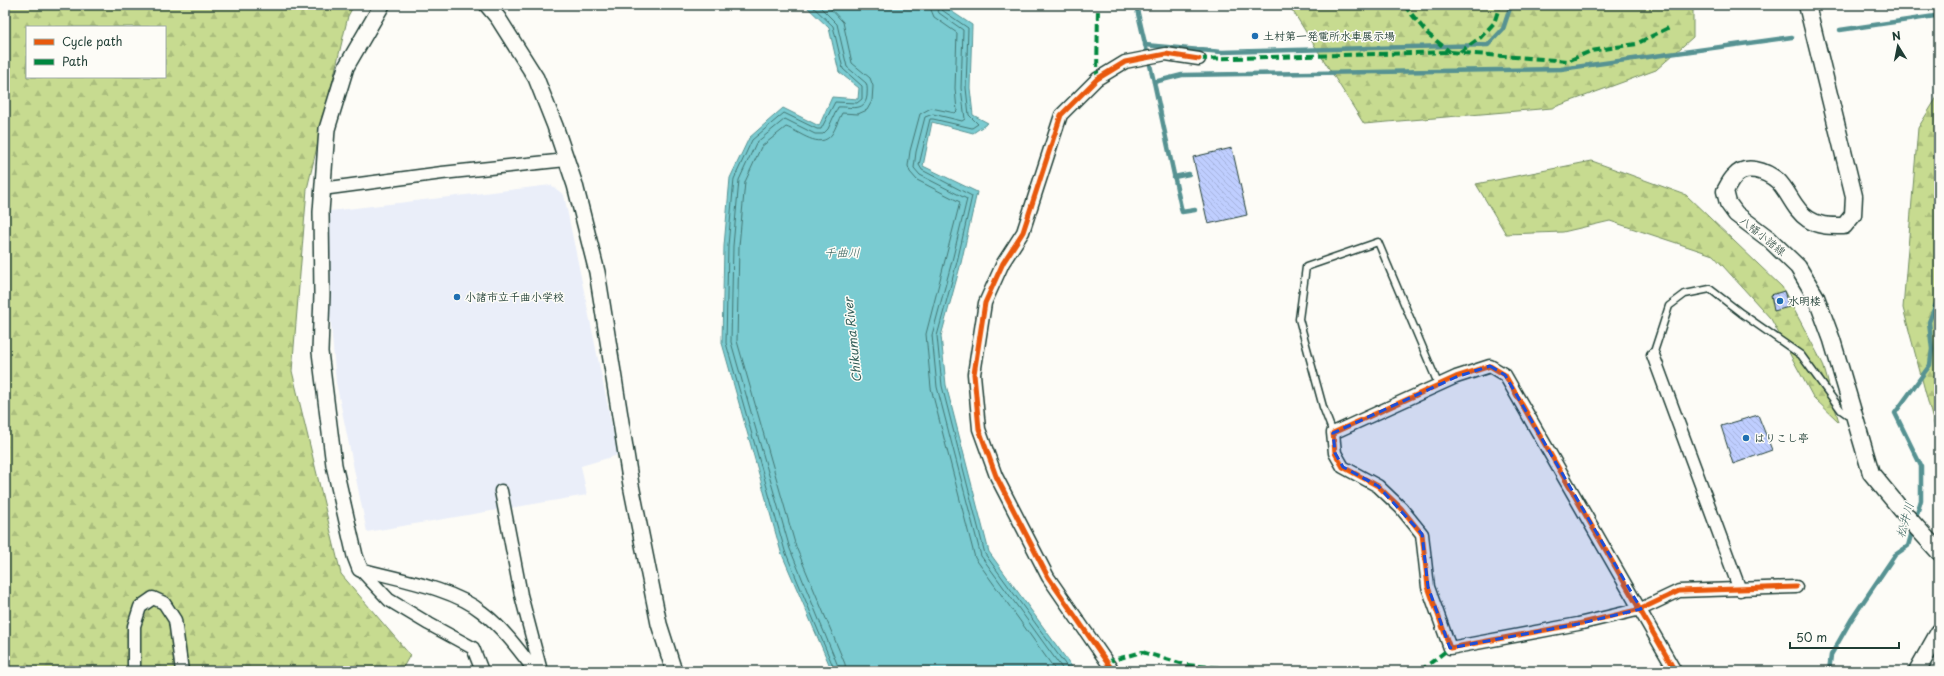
<svg xmlns="http://www.w3.org/2000/svg" width="1944" height="676" font-family="'Playpen Sans','Klee One',sans-serif">
<defs>
<pattern id="forest-firs" width="22" height="20" patternUnits="userSpaceOnUse"><rect width="22" height="20" fill="#c7db90"/><path d="M5 1l3.5 6h-7zM16 11l3.5 6h-7z" fill="#aabd7d"/></pattern>
<pattern id="building-back-hatch" width="6" height="6" patternUnits="userSpaceOnUse"><rect width="6" height="6" fill="#bfceff"/><path d="M-1 5l2 2M0 0l6 6M5-1l2 2" fill="none" stroke="#a4b2db"/></pattern>
</defs>
<rect width="100%" height="100%" fill="#fdfcf7"/>
<filter id="ink" filterUnits="userSpaceOnUse"><feTurbulence type="fractalNoise" baseFrequency=".025" numOctaves="2"/><feDisplacementMap in="SourceGraphic" scale="8" xChannelSelector="R" yChannelSelector="G"/><feConvolveMatrix kernelMatrix="1 2 1 2 8 2 1 2 1" color-interpolation-filters="sRGB"/></filter>
<g filter="url(#ink)">
<path fill="#eaeef9" d="M551 185 564 195 618 455 581 466 587 495 367 532 336 382 321 212Z"/>
<g fill="url(#forest-firs)" stroke="#738c62" fill-rule="evenodd">
<path d="M5 5H354L348 16 307 189 292 371 341 574 410 655 401 671H5ZM27 27H165V77H27Z"/>
<path d="M1289 5H1693V37L1656 70 1552 108 1364 124Z"/>
<path d="M1939 94V443L1903 308 1918 128Z"/>
<path d="M1592 161 1686 195 1782 287 1823 364 1839 422 1813 397 1771 319 1713 255 1610 221 1563 232 1506 234 1476 184Z"/>
</g>
<path fill="#7acbd1" stroke="#569292" d="M805 5H942L972 25 970 88 973 115 988 123 973 133 932 122 923 166 977 192 961 263 941 336 946 385 989 552 1075 671H832L781 552 722 343 724 246 730 178 749 138 783 108 819 126 832 97 858 99 859 88 839 72 829 28Z"/>
<g fill="none" stroke-linecap="round" stroke-linejoin="round">
<g stroke="#437673" stroke-width="1">
<path d="M811 5 833 26 843 69 862 86V99L857 103 835 102 821 129H817L784 113 752 140 734 179 728 246 726 343 785 551 835 671"/>
<path d="M818 5 837 24 847 67 866 83C868 88 867 92 867 96 865 113 849 106 838 107L828 129 823 134H815L785 119 756 143 739 180 733 246 731 342 790 549 840 671"/>
<path d="M827 5 843 22 852 63 870 78 873 86 872 101 867 110 858 114 842 113C838 120 836 128 832 134 820 151 799 131 786 127L761 147 745 182 739 246 737 341 796 547 845 664 846 671"/>
<path d="M929 5 934 17 957 33 955 88 957 111 955 113 931 108 920 114 910 151 908 166 910 172 917 180 960 202 926 334 931 388 975 558 1056 671"/>
<path d="M935 5 939 13 963 30 961 88 965 119 962 121 933 114 925 117 916 152 914 168 920 175 967 199 952 261 932 335 937 387 981 556 1064 671"/>
<path d="M940 5 942 10 968 28 966 88 969 115 978 124 972 128 933 119H930L919 165 922 170 972 196 957 262 937 336 942 386 985 554 1070 671"/>
</g>
<g stroke="#569292" stroke-width="4.5">
<path d="M1136 5 1154 82 1182 212 1195 210"/>
<path d="M1840 30 1935 16 1939 18"/>
<path d="M1145 45 1222 52 1488 45 1503 29 1511 5"/>
<path d="M1154 82 1182 75 1561 69 1792 37"/>
<path d="M1174 177 1189 174"/>
<path d="M1915 521 1921 500V466L1895 413 1930 365 1932 349 1929 322 1939 296"/>
<path d="M1829 671 1831 655 1851 620 1895 555 1908 546 1913 528"/>
</g>
</g>
<g fill="url(#building-back-hatch)" stroke="#1f3d34">
<path d="M1232 148 1247 215 1208 224 1193 157Z"/>
<path d="M1784 291 1789 307 1774 311 1771 295Z"/>
<path d="M1758 415 1772 450 1733 464 1721 426Z"/>
</g>
<g fill="none" stroke-linecap="round" stroke-linejoin="round">
<g stroke="#1f3d34" stroke-width="9">
<g id="service">
<path d="M1653 355 1669 306 1685 294 1710 289 1741 313 1801 355 1841 410 1851 417"/>
<path d="M1333 433 1323 407 1299 319 1306 267 1378 242 1439 386"/>
</g>
</g>
<g stroke="#1f3d34" stroke-width="15">
<g id="minor">
<path d="M322 189 442 173 566 160"/>
<path d="M1653 355 1740 590"/>
<path d="M501 491 521 595 541 671"/>
<path d="M360 569C396 579 453 588 482 612 503 628 519 650 535 671"/>
<path d="M360 569 389 600 429 624 473 648 482 671"/>
<path d="M134 671V626L140 607 153 598 164 603 175 620 182 671"/>
<path d="M1113 671 1048 577 996 476 979 429 974 374 985 303 1003 263 1023 232 1061 115 1097 79 1125 62 1166 54 1199 59"/>
<path d="M1675 671 1505 375 1490 366 1456 377 1333 433 1335 453 1343 467 1378 486 1401 508 1422 534 1428 587 1450 648 1578 624 1641 609 1679 591 1796 587"/>
</g>
</g>
<g stroke="#1f3d34" stroke-width="18">
<g id="tertiary">
<path d="M487 5 498 18 536 78 555 126 575 185 597 272 631 485 659 624 674 671"/>
<path d="M360 569 355 556 334 465 320 352 322 294 321 212 327 129 346 67 382 5"/>
</g>
</g>
<g stroke="#1f3d34" stroke-width="19">
<g id="secondary">
<path d="M1807 5 1854 196 1853 215 1844 226C1830 226 1820 227 1808 219 1794 210 1789 192 1778 181 1766 171 1745 163 1734 177 1730 181 1728 186 1725 191L1728 203 1736 214 1769 239 1798 267 1816 297 1832 340 1871 473 1909 519 1939 552"/>
<path d="M1917 671 1939 632"/>
</g>
</g>
<use href="#service" stroke="#fdfcf7" stroke-width="6"/>
<use href="#minor" stroke="#fdfcf7" stroke-width="12"/>
<use href="#tertiary" stroke="#fdfcf7" stroke-width="15"/>
<use href="#secondary" stroke="#fdfcf7" stroke-width="16"/>
<g stroke="#00873e" stroke-width="4" stroke-dasharray="8 4" stroke-linecap="butt">
<path d="M1404 5 1428 34 1450 52"/>
<path d="M1460 52 1481 37 1494 23 1500 5"/>
<path d="M1199 59 1450 52 1568 61 1591 51 1636 44 1670 27"/>
<path d="M1097 79 1098 5"/>
<path d="M1106 662 1142 652 1187 665 1255 671"/>
<path d="M1420 671 1450 648"/>
</g>
<g stroke="#fdfcf7" stroke-width="8">
<g id="cycleway">
<path d="M1113 671 1048 577 996 476 979 429 974 374 985 303 1003 263 1023 232 1061 115 1097 79 1125 62 1166 54 1199 59"/>
<path d="M1675 671 1505 375 1490 366 1456 377 1333 433 1335 453 1343 467 1378 486 1401 508 1422 534 1428 587 1450 648 1578 624 1641 609 1679 591 1796 587"/>
</g>
</g>
<use href="#cycleway" stroke="#e8590c" stroke-width="5"/>
</g>
</g>
<path fill="#1d4ed8" fill-opacity="0.2" stroke="#1d4ed8" stroke-width="3" stroke-dasharray="8 5" stroke-linejoin="round" d="M1490 366 1505 375 1641 609 1578 624 1450 648 1428 587 1422 534 1378 486 1343 467 1335 453 1333 433 1456 377Z"/>
<g fill="#1f6fb2" stroke="#fdfcf7" stroke-width="1.5">
<circle cx="1255" cy="36" r="4"/>
<circle cx="457" cy="297" r="4"/>
<circle cx="1780" cy="301" r="4"/>
<circle cx="1746" cy="438" r="4"/>
</g>
<g text-anchor="middle" stroke-width="3" stroke-linejoin="round" paint-order="stroke">
<g font-size="11" font-weight="bold" fill="#1f3d34" stroke="#fdfcf7" text-anchor="start">
<text x="1263" y="40">土村第一発電所水車展示場</text>
<text x="465" y="301">小諸市立千曲小学校</text>
<text x="1788" y="305">水明楼</text>
<text x="1754" y="442">はりこし亭</text>
</g>
<g font-size="11" fill="#1f3d34" stroke="#fdfcf7">
<text transform="translate(1763 236) rotate(39)" y="4">八幡小諸線</text>
</g>
<g font-size="12" font-style="italic" fill="#36605b" stroke="#fdfcf7">
<text x="842" y="257">千曲川</text>
<text transform="translate(853 340) rotate(-96)" y="4">Chikuma River</text>
<text transform="translate(1905 520) rotate(-74)" y="4">松井川</text>
</g>
</g>
<rect width="1944" height="676" fill="none" stroke="#fdfcf7" stroke-width="20"/>
<rect x="10" y="10" width="1924" height="656" fill="none" stroke="#1f3d34" stroke-width="1.5" filter="url(#ink)"/>
<rect x="26" y="26" width="140" height="52" fill="#fdfcf7" stroke="#a4b0a9"/>
<rect x="34" y="39" width="20" height="6" fill="#e8590c" stroke="#a4b0a9"/>
<text x="62" y="46" font-size="12" fill="#1f3d34">Cycle path</text>
<rect x="34" y="59" width="20" height="6" fill="#00873e" stroke="#a4b0a9"/>
<text x="62" y="66" font-size="12" fill="#1f3d34">Path</text>
<g transform="translate(1898 46) rotate(350)" stroke="#fdfcf7" stroke-width="3" paint-order="stroke">
<path d="M0-3L7 15L0 10L-7 15Z" fill="#1f3d34"/>
<text y="-6" font-size="11" font-weight="bold" text-anchor="middle" fill="#1f3d34">N</text>
</g>
<path d="M1790 642v6h109v-6" fill="none" stroke="#1f3d34" stroke-width="2"/>
<text x="1796" y="642" font-size="12" fill="#1f3d34" stroke="#fdfcf7" stroke-width="3" paint-order="stroke">50 m</text>
</svg>
